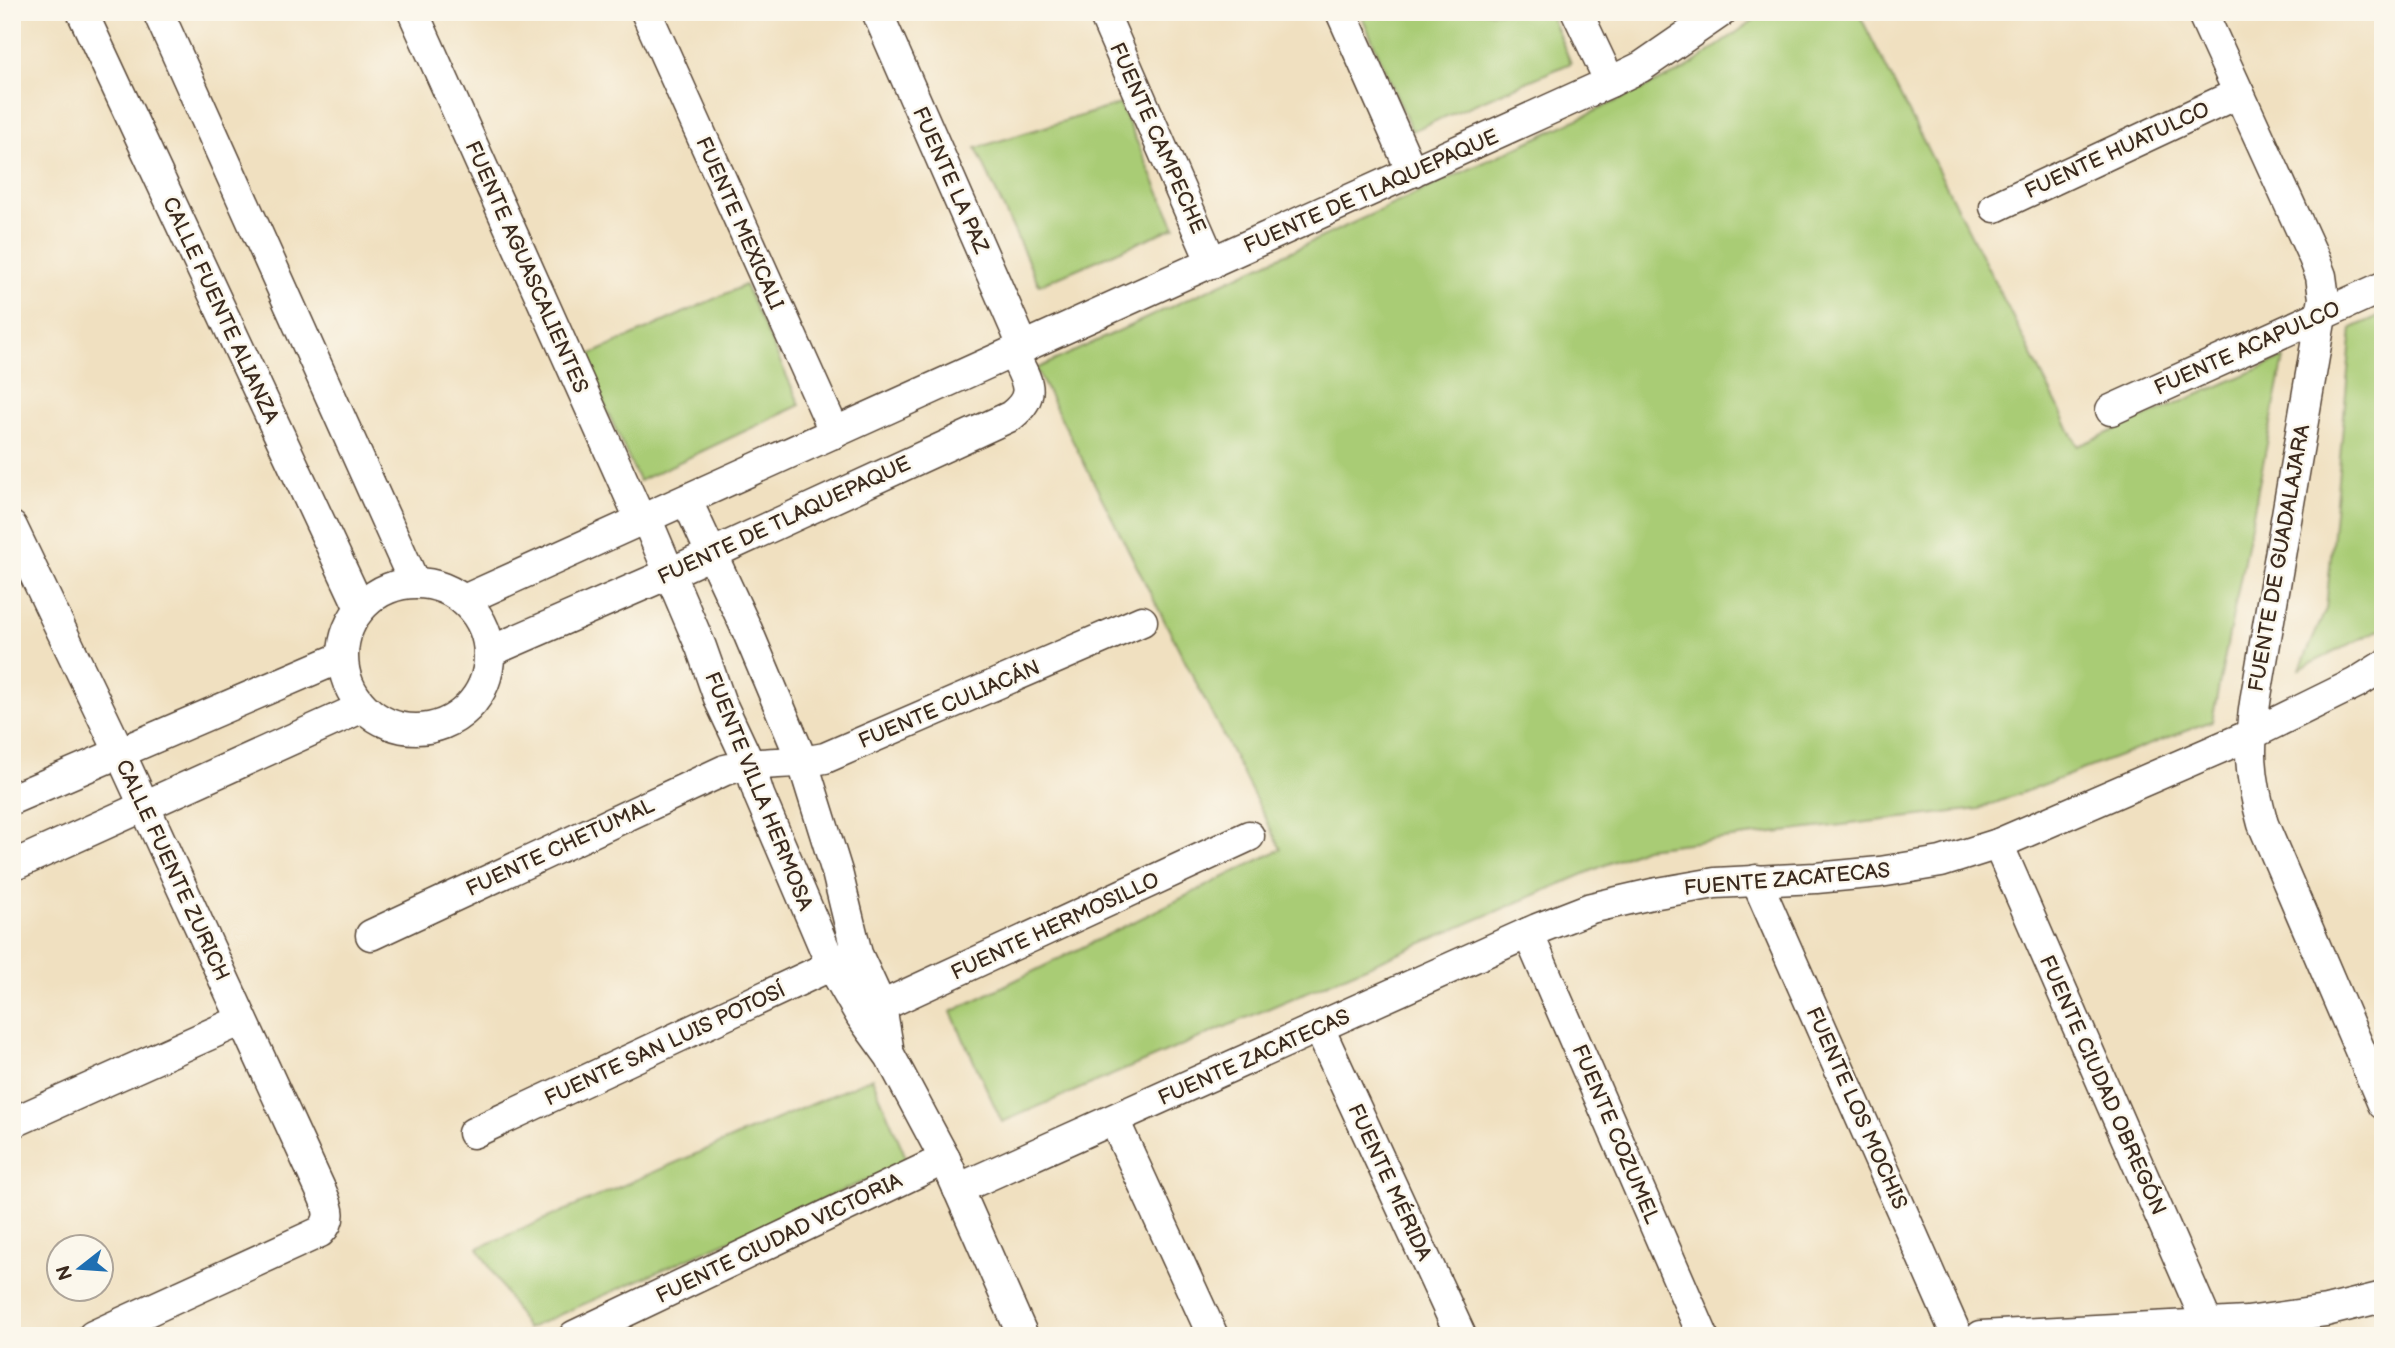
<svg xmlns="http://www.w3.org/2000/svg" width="2395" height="1348" font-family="'Balsamiq Sans',sans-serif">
<rect width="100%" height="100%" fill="#fbf7ec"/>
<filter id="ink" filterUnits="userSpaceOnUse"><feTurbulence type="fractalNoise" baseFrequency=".0143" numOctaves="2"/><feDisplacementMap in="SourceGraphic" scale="14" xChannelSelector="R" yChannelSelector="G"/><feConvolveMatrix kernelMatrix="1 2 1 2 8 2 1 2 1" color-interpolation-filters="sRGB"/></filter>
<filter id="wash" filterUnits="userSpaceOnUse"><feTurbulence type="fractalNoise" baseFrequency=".00686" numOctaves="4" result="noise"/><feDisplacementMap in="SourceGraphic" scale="28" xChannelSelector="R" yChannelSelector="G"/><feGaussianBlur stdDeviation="1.57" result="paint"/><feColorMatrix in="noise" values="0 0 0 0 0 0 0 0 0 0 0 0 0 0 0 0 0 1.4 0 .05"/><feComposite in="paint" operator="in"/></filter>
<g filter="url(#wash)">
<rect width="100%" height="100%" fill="#f0e0c0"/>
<g fill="#a9cc75" stroke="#727b4a" stroke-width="2">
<path d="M1360 12H1549L1571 63 1412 131Z"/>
<path d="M1765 12H1858L2078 446 2284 358 2212 721 1979 809 1645 848 1002 1122 951 1012 1281 849 1036 369 1684 70Z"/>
<path d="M1120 104 1175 227 1039 285 976 148Z"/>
<path d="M745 285 800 405 639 481 583 358Z"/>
<path d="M2383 314V628L2300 669 2326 609 2352 328Z"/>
<path d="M872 1078 908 1162 527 1329 478 1248Z"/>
</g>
</g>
<g filter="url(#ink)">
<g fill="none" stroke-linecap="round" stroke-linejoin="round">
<g stroke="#564536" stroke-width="33">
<g id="street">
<path d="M82 12 360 608"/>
<path d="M158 12 414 582"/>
<path d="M413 12 641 521"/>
<path d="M646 12 835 433"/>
<path d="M877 12 1024 348"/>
<path d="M1103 12 1212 263"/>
<path d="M1341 12 1412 172"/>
<path d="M1577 12 1610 82"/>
<path d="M2202 12 2314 258 2321 276 2324 298 2256 696C2248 747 2249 774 2263 824L2383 1104"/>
<path d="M1995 207 2239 93"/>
<path d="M2111 410 2383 287"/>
<path d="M687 501 747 630 803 763 837 872 857 954 881 1006 888 1047"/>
<path d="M646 518 701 647 720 701 749 763 759 795 832 966 861 1016 890 1056 945 1159 1023 1336"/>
<path d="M12 527 120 753 322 1193C329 1209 333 1219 320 1232L93 1336"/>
<circle cx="416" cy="656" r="73"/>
<path d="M464 600 1610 82 1641 67 1721 12"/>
<path d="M489 652 668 574 1011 416C1039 394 1026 380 1013 353"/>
<path d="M12 799 342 657"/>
<path d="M1998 844 2208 1325"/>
<path d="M12 866 363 707"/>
<path d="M1756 880 1957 1336"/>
<path d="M1528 933 1703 1336"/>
<path d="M371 935 725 770C760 760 789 766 825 758L1142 621"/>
<path d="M864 1014 1249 836"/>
<path d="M1319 1028 1461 1336"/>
<path d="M1114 1120 1213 1336"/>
<path d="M12 1123 242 1020"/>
<path d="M473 1133 847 958"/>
<path d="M958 1189 1537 929 1591 908 1652 894 1715 883 1816 878 1880 872 1941 862 1998 844 2250 735 2356 683 2383 666"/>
<path d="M574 1336 945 1159"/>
<path d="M1981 1336 2247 1322 2326 1311 2383 1297"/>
</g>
</g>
<use href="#street" stroke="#fff" stroke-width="30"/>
</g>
</g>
<g text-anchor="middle" stroke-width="5" stroke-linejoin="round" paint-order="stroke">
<g font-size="21" fill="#3b2a1e" stroke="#fbf7ec">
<text transform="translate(1158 138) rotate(66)" y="7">FUENTE CAMPECHE</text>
<text transform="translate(2117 150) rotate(-25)" y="7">FUENTE HUATULCO</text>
<text transform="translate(951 180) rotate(66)" y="7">FUENTE LA PAZ</text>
<text transform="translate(1371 191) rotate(-24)" y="7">FUENTE DE TLAQUEPAQUE</text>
<text transform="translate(740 223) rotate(66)" y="7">FUENTE MEXICALI</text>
<text transform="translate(527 267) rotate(66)" y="7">FUENTE AGUASCALIENTES</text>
<text transform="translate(221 310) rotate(65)" y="7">CALLE FUENTE ALIANZA</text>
<text transform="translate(2247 348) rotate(-24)" y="7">FUENTE ACAPULCO</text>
<text transform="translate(784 520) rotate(-25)" y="7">FUENTE DE TLAQUEPAQUE</text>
<text transform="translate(2279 558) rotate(-80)" y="7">FUENTE DE GUADALAJARA</text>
<text transform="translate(949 704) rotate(-23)" y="7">FUENTE CULIACÁN</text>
<text transform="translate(759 791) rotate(68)" y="7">FUENTE VILLA HERMOSA</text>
<text transform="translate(560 847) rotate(-25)" y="7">FUENTE CHETUMAL</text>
<text transform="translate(173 870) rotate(65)" y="7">CALLE FUENTE ZURICH</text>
<text transform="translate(1787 879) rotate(-5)" y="7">FUENTE ZACATECAS</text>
<text transform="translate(1055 926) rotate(-25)" y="7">FUENTE HERMOSILLO</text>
<text transform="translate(665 1044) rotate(-25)" y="7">FUENTE SAN LUIS POTOSÍ</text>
<text transform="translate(1254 1057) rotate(-24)" y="7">FUENTE ZACATECAS</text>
<text transform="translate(2103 1085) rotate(66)" y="7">FUENTE CIUDAD OBREGÓN</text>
<text transform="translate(1857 1108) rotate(66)" y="7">FUENTE LOS MOCHIS</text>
<text transform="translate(1616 1134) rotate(67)" y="7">FUENTE COZUMEL</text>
<text transform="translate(1390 1182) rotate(65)" y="7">FUENTE MÉRIDA</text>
<text transform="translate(779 1238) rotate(-26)" y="7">FUENTE CIUDAD VICTORIA</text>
</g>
</g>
<rect width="2395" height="1348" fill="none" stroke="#fbf7ec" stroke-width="42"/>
<g transform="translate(80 1268) rotate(253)"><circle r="33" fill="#fbf7ec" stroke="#aea59a" stroke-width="2"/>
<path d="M0-5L12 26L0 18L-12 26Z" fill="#1f6fb2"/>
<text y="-10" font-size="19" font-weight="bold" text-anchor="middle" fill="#3b2a1e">N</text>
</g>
</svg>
